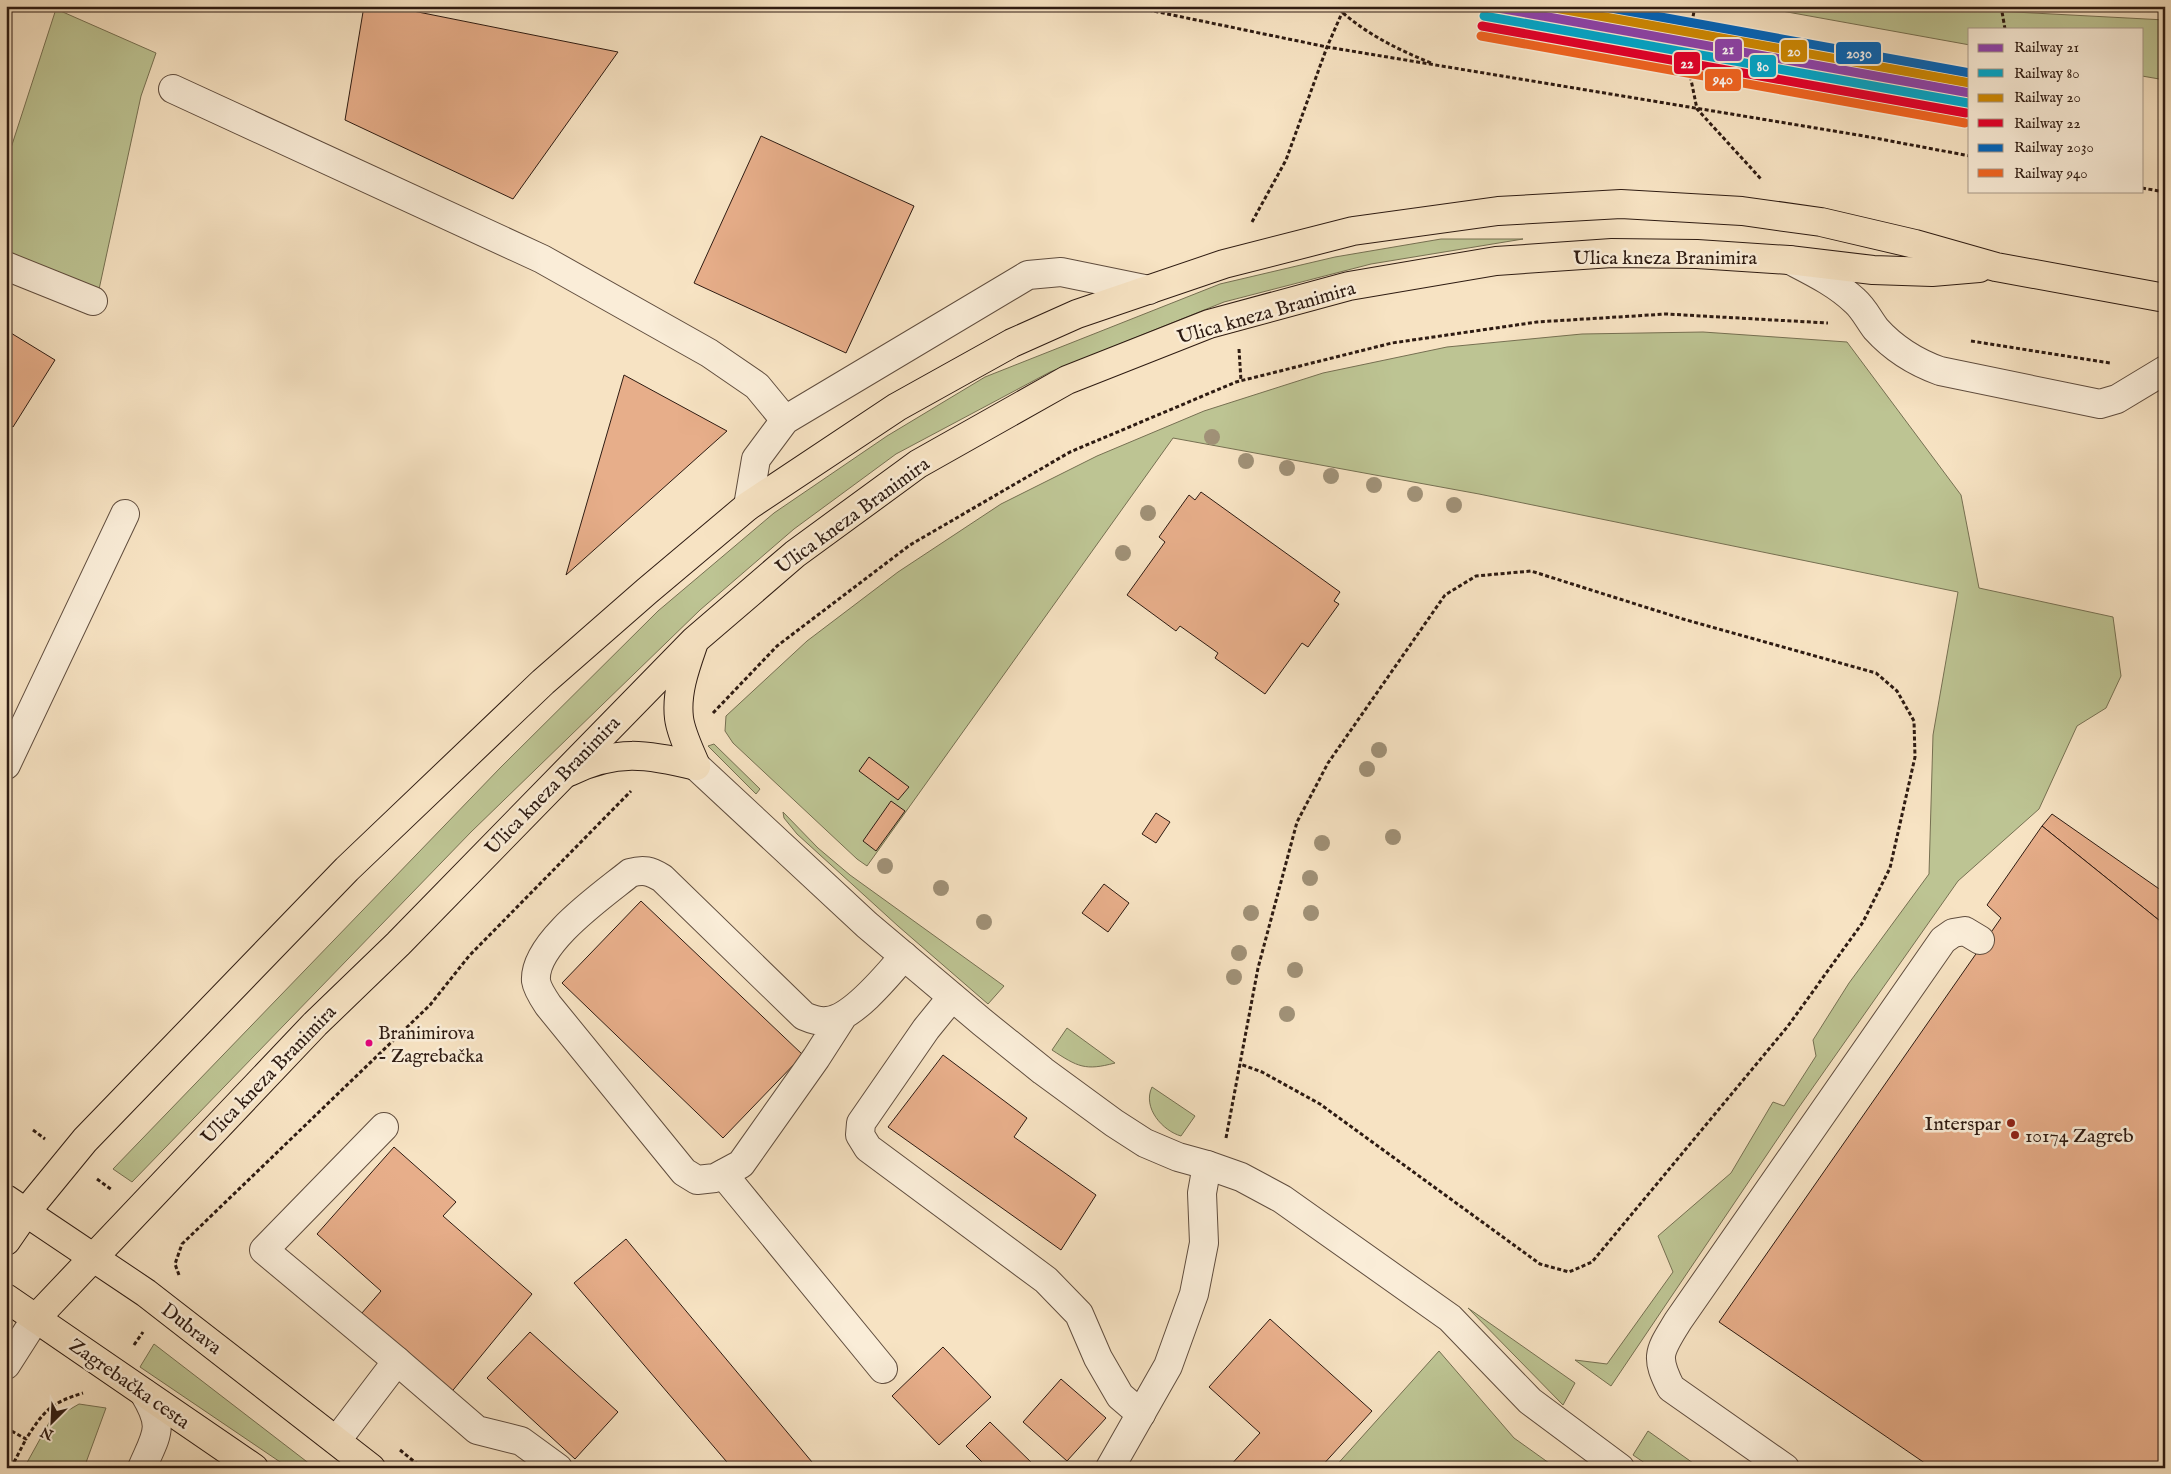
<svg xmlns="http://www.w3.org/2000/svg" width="2171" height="1474" font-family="'IM FELL English',serif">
<rect width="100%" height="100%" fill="#f7e3c3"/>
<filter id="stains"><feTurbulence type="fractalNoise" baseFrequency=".004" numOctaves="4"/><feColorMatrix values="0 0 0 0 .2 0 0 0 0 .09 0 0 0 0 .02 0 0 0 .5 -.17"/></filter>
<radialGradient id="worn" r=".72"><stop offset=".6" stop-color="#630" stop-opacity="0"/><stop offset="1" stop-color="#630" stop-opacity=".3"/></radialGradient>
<g fill="#bdc493" stroke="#767052">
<path d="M1754 6H1901L2165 20V80L2142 76V29H1970V45Z"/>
<path d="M56 9 156 53 141 96 98 294 6 256V153L9 154Z"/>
<path d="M1441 239H1523L1371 264 1224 302 1050 372 896 454 794 529 700 610 471 832 132 1182 113 1169 500 768 658 611 774 513 887 436 985 377 1220 284 1335 257Z"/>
<path d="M1703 332 1847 342 1961 495 1979 588 2113 617 2121 676 2106 708 2077 726 2039 809 1958 881 1797 1110 1611 1386 1575 1360 1607 1364 1673 1272 1658 1236 1731 1173 1773 1102 1784 1106 1816 1056 1813 1040 1849 983 1929 874 1933 735 1958 592 1479 494 1173 438 867 866 857 859 733 743 725 731 726 716 807 641 898 572 1001 504 1097 456 1204 411 1323 373 1447 347 1582 334Z"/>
<path d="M714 744 760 789 756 794 708 746Z"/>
<path d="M783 812 818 848 850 875 1004 986 988 1004 898 926 797 834 784 818Z"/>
<path d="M1067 1028 1115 1063C1085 1071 1078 1067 1052 1050Z"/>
<path d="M1152 1087 1195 1116 1181 1136C1163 1131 1142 1108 1152 1087Z"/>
<path d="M1468 1308 1575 1383 1563 1405Z"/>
<path d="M154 1344 315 1468H289L140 1367Z"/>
<path d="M1439 1351 1514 1438 1556 1468H1334Z"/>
<path d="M79 1404 106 1408 84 1468H24L50 1421Z"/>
<path d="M1648 1431 1700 1468H1652L1633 1455Z"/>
</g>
<g fill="#e7ae8a" stroke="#2e1b12">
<path d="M364 6H388L618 52 513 199 345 120Z"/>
<path d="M761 136 914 206 846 353 694 283Z"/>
<path d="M6 330 55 360 13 427 6 423Z"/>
<path d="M624 375 727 431 566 575Z"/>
<path d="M1201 492 1340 592 1334 601 1339 604 1308 647 1302 643 1265 694 1215 658 1218 653 1180 626 1176 631 1127 595 1165 542 1159 537 1189 495 1195 500Z"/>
<path d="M869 757 909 787 898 800 859 771Z"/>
<path d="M891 801 905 811 876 851 863 841Z"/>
<path d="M1156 813 1170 822 1156 843 1142 834Z"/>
<path d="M2052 814 2165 893V925L2042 826Z"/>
<path d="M2042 826 2165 925V1468H1932L1719 1322 2001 918 1987 905Z"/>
<path d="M1104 884 1129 903 1108 932 1082 913Z"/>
<path d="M641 901 803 1055 723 1138 562 983Z"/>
<path d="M943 1055 1027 1118 1014 1137 1096 1195 1061 1250 888 1127Z"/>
<path d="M394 1147 456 1202 443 1216 532 1294 449 1395 355 1321 381 1291 317 1234Z"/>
<path d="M626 1239 817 1468H732L574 1283Z"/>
<path d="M1270 1319 1372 1411 1320 1468H1228L1260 1433 1209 1387Z"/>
<path d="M530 1332 618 1412 575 1459 487 1378Z"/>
<path d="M943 1347 991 1397 939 1445 892 1396Z"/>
<path d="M1061 1379 1106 1418 1067 1461 1023 1422Z"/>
<path d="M990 1422 1037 1468H988L966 1446Z"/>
</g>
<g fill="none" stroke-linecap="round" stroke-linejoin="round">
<g stroke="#604d3e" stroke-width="30">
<g id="minor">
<path d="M173 89 542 259 709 353 757 386 785 420"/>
<path d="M1790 260C1813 272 1836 283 1855 301 1864 309 1869 320 1876 329 1894 349 1915 362 1940 371L2100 404 2117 399 2165 370"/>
<path d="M6 266 93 301"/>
<path d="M748 506 756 459 785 420 1028 275 1061 272 1149 290"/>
<path d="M6 765 125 514"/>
<path d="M696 766 867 925 982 1022 1043 1071 1114 1123 1145 1143 1178 1157 1207 1165 1241 1177 1282 1199 1450 1318 1530 1401 1620 1468"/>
<path d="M952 997 926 1029 861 1123 860 1135 868 1148 1046 1280 1079 1314 1098 1358 1120 1396 1141 1414"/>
<path d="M843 1016 816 1058 741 1164 715 1178 697 1180 684 1172 548 1005C544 999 537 988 536 981 533 943 603 895 630 873 644 869 650 871 662 878L804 1016C811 1019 819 1022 827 1021 852 1019 888 975 904 956"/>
<path d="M723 1174 883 1369"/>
<path d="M397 1361 477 1430 521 1441 558 1468"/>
<path d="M6 1365 36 1318"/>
<path d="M337 1440 397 1361 264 1250 384 1127"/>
<path d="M142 1468C157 1433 165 1428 144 1393"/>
<path d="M1110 1468 1168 1366 1194 1294 1204 1243 1202 1193 1207 1165"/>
<path d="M1785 1468 1671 1388C1654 1355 1660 1351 1678 1321L1943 940 1953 933 1965 931 1980 940"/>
</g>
</g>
<g stroke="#2e1b12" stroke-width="30">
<g id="major">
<path d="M693 645C685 668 676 693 679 718 681 734 690 751 696 766"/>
<path d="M569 772C616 749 647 754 696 766"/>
<path d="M6 1199 146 1293 371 1468"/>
<path d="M6 1241 26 1212 85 1140 347 869 543 682 647 591 748 506 897 407 1012 343 1077 314 1224 264 1353 231 1498 211 1621 204 1742 211 1821 222 1915 244 1996 267 2165 298"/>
<path d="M6 1298 254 1468"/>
<path d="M36 1318 315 1024 398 944 695 640 795 554 918 464 1067 380 1209 324 1349 286 1496 261 1612 253 1697 254 1789 260 1873 270 1932 272 1979 268"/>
</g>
</g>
<g stroke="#2e1b12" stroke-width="3" stroke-dasharray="4 2.5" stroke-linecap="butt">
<path d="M1129 6 1327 47 1864 136 1970 156"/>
<path d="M1695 6 1686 55 1697 109 1761 179"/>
<path d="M2001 6 2005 29"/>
<path d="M1343 13C1370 36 1399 50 1431 63"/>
<path d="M2142 188 2165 192"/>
<path d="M1252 222 1286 160 1327 47 1345 6"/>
<path d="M1971 341 2110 363"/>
<path d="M1239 349 1241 381"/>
<path d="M713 713 777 646 910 545 1070 452 1236 382 1392 343 1537 322 1666 314 1828 323"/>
<path d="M33 1130 45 1139"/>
<path d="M1226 1138 1258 968 1297 822 1328 763 1445 595 1476 576 1531 571 1683 619 1876 673 1897 691 1914 721 1915 757 1890 868 1863 922 1788 1026 1592 1262 1569 1272 1540 1264 1320 1104 1262 1072 1240 1064"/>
<path d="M97 1179 112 1190"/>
<path d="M179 1275 175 1264 182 1244 430 1005 469 956 631 791"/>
<path d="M134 1345 143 1332"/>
<path d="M6 1428 26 1439C44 1411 50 1403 83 1393"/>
<path d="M400 1450 422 1468"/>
<path d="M11 1468 26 1439"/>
</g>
<use href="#minor" stroke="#faedd8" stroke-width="28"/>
<use href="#major" stroke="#f7e3c3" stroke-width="28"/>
<path stroke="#2e1b12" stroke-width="4" stroke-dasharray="9 9" stroke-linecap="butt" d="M2156 6 2165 7"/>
<g stroke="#faedd8" stroke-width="12">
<path id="rail-1" d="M1487 6 1970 93"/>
</g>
<g stroke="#faedd8" stroke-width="12">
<path id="rail-2" d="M1484 16 1968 103"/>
</g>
<g stroke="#faedd8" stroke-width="12">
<path id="rail-3" d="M1544 6 1970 83"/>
</g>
<g stroke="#faedd8" stroke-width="12">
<path id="rail-4" d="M1482 26 1966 113"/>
</g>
<g stroke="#faedd8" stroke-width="12">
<path id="rail-5" d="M1600 6 1970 73"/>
</g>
<g stroke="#faedd8" stroke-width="12">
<path id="rail-6" d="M1481 36 1965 123"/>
</g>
<use href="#rail-1" stroke="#8e44ad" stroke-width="9"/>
<use href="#rail-2" stroke="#00a9ce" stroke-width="9"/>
<use href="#rail-3" stroke="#cf8a04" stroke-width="9"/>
<use href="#rail-4" stroke="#e4002b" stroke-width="9"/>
<use href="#rail-5" stroke="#0065bd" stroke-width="9"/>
<use href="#rail-6" stroke="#f26522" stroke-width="9"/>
</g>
<g fill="#a09177">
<circle cx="1212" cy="437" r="8"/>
<circle cx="1246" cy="461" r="8"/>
<circle cx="1287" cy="468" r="8"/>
<circle cx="1331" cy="476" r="8"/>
<circle cx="1374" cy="485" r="8"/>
<circle cx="1415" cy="494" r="8"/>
<circle cx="1454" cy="505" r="8"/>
<circle cx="1148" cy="513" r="8"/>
<circle cx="1123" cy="553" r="8"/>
<circle cx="1379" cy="750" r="8"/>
<circle cx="1367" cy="769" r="8"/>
<circle cx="1393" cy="837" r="8"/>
<circle cx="1322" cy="843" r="8"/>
<circle cx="885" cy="866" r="8"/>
<circle cx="1310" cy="878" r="8"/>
<circle cx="941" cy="888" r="8"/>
<circle cx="1251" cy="913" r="8"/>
<circle cx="1311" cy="913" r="8"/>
<circle cx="984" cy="922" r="8"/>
<circle cx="1239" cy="953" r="8"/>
<circle cx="1295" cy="970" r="8"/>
<circle cx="1234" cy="977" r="8"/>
<circle cx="1287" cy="1014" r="8"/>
</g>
<circle fill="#e5007d" stroke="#faedd8" stroke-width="2" cx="369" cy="1043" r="4.5"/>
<g fill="#8f2418" stroke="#faedd8" stroke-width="2">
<circle cx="2011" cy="1123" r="5"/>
<circle cx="2015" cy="1135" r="5"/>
</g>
<g text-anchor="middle" stroke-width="5" stroke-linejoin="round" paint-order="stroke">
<g font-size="19" fill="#2e1b12" stroke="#faedd8" text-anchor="start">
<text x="378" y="1039">Branimirova<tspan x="378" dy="23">- Zagrebačka</tspan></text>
</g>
<g font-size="20" fill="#2e1b12" stroke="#faedd8">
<text x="1665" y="264">Ulica kneza Branimira</text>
<text transform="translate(1266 312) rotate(-16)" y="7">Ulica kneza Branimira</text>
<text transform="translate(852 515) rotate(-36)" y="7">Ulica kneza Branimira</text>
<text transform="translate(552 785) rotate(-46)" y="7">Ulica kneza Branimira</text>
<text transform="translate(268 1074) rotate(-46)" y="7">Ulica kneza Branimira</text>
<text transform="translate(192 1328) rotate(38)" y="7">Dubrava</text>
<text transform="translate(130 1383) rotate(35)" y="7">Zagrebačka cesta</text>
</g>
<g font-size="20" fill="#2e1b12" stroke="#faedd8" text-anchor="end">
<text x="2001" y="1130">Interspar</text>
<text x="2025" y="1142" text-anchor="start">10174 Zagreb</text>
</g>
</g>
<g stroke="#faedd8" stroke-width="2">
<rect x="1714" y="38" width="29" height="24" rx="5" fill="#8e44ad"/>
<rect x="1780" y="39" width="28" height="24" rx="5" fill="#cf8a04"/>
<rect x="1835" y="41" width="47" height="24" rx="5" fill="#0065bd"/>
<rect x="1673" y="51" width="28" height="24" rx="5" fill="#e4002b"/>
<rect x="1749" y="54" width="28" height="24" rx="5" fill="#00a9ce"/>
<rect x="1704" y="68" width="38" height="24" rx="5" fill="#f26522"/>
</g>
<g font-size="14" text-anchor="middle" font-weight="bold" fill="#fff">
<text x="1728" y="54">21</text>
<text x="1794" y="56">20</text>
<text x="1859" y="58">2030</text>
<text x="1687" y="68">22</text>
<text x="1763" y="71">80</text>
<text x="1723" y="84">940</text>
</g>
<rect width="2171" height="1474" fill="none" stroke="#f7e3c3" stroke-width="25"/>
<rect x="8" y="8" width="2156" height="1459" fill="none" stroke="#2e1b12" stroke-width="2.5"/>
<rect x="12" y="12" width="2146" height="1449" fill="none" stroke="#2e1b12"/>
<rect x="1968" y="28" width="175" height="165" fill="#faedd8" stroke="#a89989"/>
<rect x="1978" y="44" width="25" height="8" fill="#8e44ad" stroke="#a89989"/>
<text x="2014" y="52" font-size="15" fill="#2e1b12">Railway 21</text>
<rect x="1978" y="69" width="25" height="8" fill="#00a9ce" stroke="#a89989"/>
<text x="2014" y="78" font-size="15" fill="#2e1b12">Railway 80</text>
<rect x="1978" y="94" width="25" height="8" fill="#cf8a04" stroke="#a89989"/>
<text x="2014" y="102" font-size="15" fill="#2e1b12">Railway 20</text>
<rect x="1978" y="119" width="25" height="8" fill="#e4002b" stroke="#a89989"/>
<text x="2014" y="128" font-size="15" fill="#2e1b12">Railway 22</text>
<rect x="1978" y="144" width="25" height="8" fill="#0065bd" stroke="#a89989"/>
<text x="2014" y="152" font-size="15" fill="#2e1b12">Railway 2030</text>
<rect x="1978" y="169" width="25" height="8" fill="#f26522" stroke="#a89989"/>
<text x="2014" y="178" font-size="15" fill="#2e1b12">Railway 940</text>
<g transform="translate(52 1422) rotate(204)" stroke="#faedd8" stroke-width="4" paint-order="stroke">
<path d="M0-4L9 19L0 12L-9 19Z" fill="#2e1b12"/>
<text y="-8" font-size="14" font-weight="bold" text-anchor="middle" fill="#2e1b12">N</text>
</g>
<rect width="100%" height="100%" filter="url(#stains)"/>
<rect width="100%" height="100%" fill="url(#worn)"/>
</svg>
